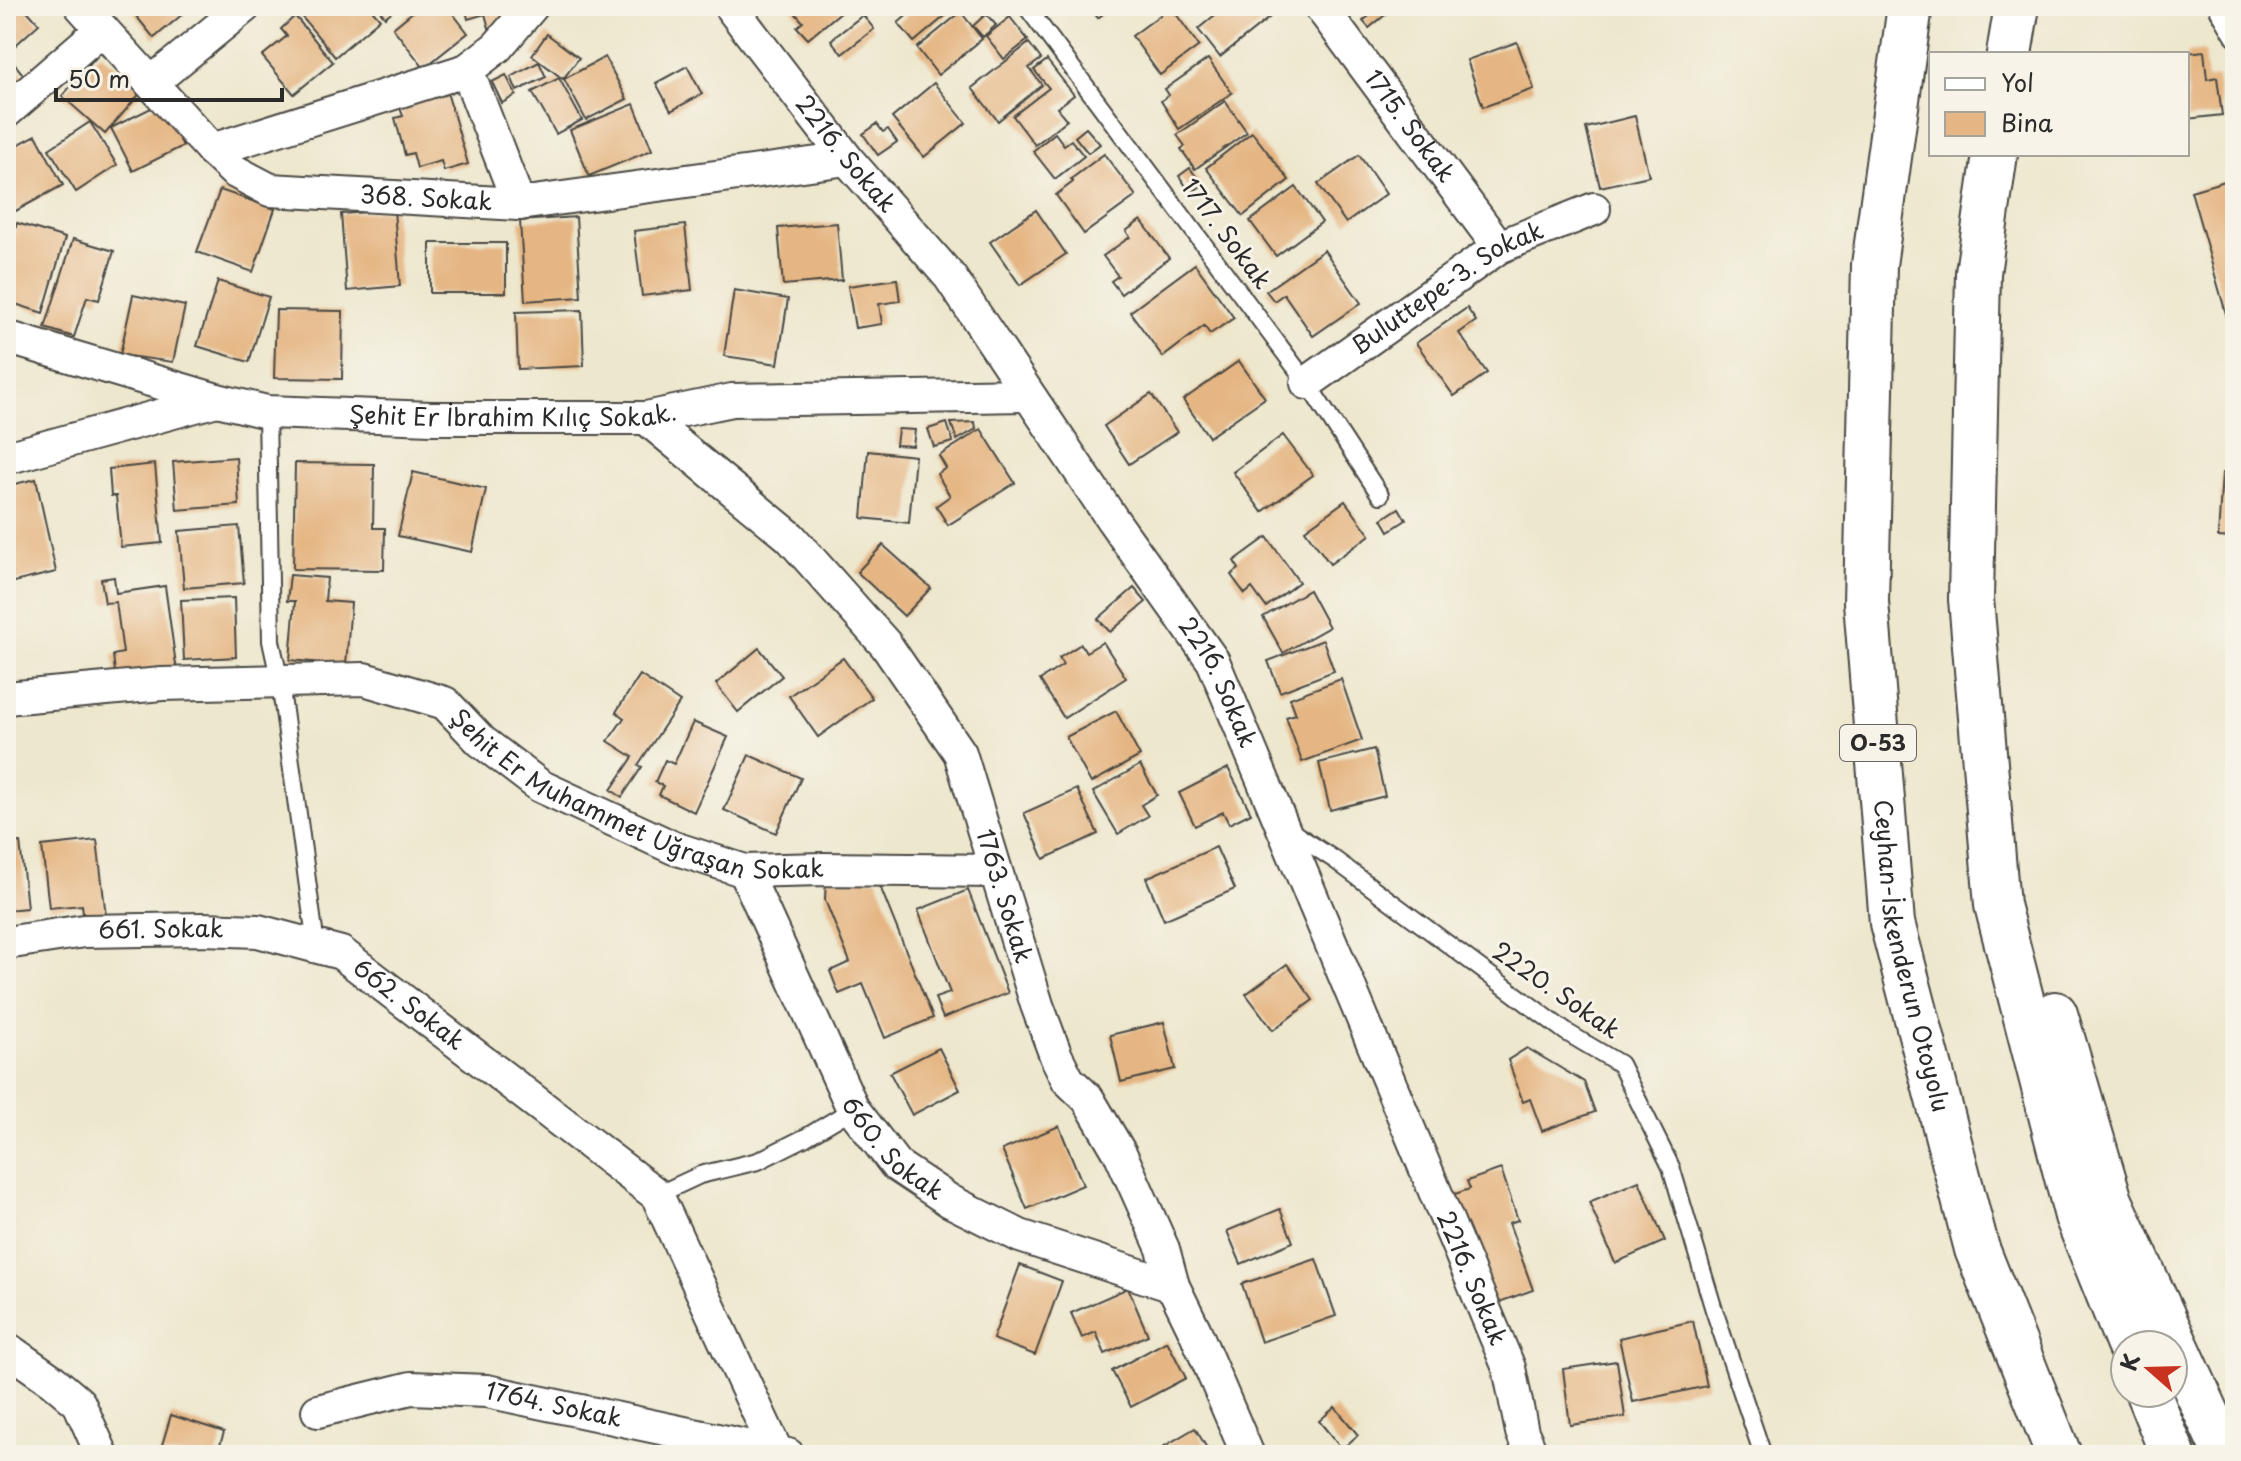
<svg xmlns="http://www.w3.org/2000/svg" width="2241" height="1461" font-family="'Playpen Sans',sans-serif">
<rect width="100%" height="100%" fill="#f7f3e8"/>
<filter id="ink" filterUnits="userSpaceOnUse"><feTurbulence type="fractalNoise" baseFrequency=".0125" numOctaves="2"/><feDisplacementMap in="SourceGraphic" scale="16" xChannelSelector="R" yChannelSelector="G"/><feConvolveMatrix kernelMatrix="1 2 1 2 8 2 1 2 1" color-interpolation-filters="sRGB"/></filter>
<filter id="wash" filterUnits="userSpaceOnUse"><feTurbulence type="fractalNoise" baseFrequency=".006" numOctaves="4" result="noise"/><feDisplacementMap in="SourceGraphic" scale="32" xChannelSelector="R" yChannelSelector="G"/><feGaussianBlur stdDeviation="1.8" result="paint"/><feColorMatrix in="noise" values="0 0 0 0 0 0 0 0 0 0 0 0 0 0 0 0 0 1.4 0 .05"/><feComposite in="paint" operator="in"/></filter>
<g filter="url(#wash)">
<rect width="100%" height="100%" fill="#ede7cd"/>
<g id="blocks">
<g fill="#e5b683">
<path d="M6 6H23L39 24 8 52 6 49Z"/>
<path d="M128 6H188L190 8 154 38Z"/>
<path d="M301 6H369L380 19 335 57 296 10Z"/>
<path d="M376 6H399L385 17Z"/>
<path d="M420 6H447L468 33 424 68 393 28Z"/>
<path d="M465 6H527V7L505 12 508 23 489 28 485 14 468 19Z"/>
<path d="M789 6H848L808 39 797 27 803 22Z"/>
<path d="M918 6H957L914 42 898 23Z"/>
<path d="M1088 6H1112L1098 18Z"/>
<path d="M1226 6H1269L1275 13 1220 57 1198 29Z"/>
<path d="M1361 6H1396L1369 28 1363 21 1369 16Z"/>
<path d="M1171 7 1199 46 1160 75 1132 36Z"/>
<path d="M961 12 982 39 938 75 917 48Z"/>
<path d="M986 14 996 25 983 37 973 26Z"/>
<path d="M863 15 874 29 842 54 831 40Z"/>
<path d="M295 16 333 62 294 94 262 56 287 36 281 29Z"/>
<path d="M1010 17 1028 40 1004 59 986 36Z"/>
<path d="M547 34 579 58 563 79 532 55Z"/>
<path d="M1517 42 1534 89 1483 107 1467 60Z"/>
<path d="M1029 43 1041 59 1029 68 1042 85 998 121 972 88Z"/>
<path d="M2204 51 2207 79 2217 77 2222 115 2187 119V53Z"/>
<path d="M100 53 143 90 105 134 62 96Z"/>
<path d="M9 57 26 78 10 90 6 85V59Z"/>
<path d="M605 57 627 99 586 120 564 79Z"/>
<path d="M1208 59 1232 93 1179 129 1161 101 1169 95 1165 89Z"/>
<path d="M1047 60 1074 95 1057 108 1067 120 1035 145 1013 116 1049 88 1034 70Z"/>
<path d="M539 62 546 77 517 91 511 77Z"/>
<path d="M687 66 702 94 671 111 656 83Z"/>
<path d="M506 75 516 95 502 103 492 82Z"/>
<path d="M559 78 582 120 556 134 532 92Z"/>
<path d="M934 83 966 123 924 157 892 118Z"/>
<path d="M447 92 468 164 444 171 441 161 417 168 413 153 405 155 395 118 403 116 399 105Z"/>
<path d="M1225 101 1247 132 1195 169 1181 149 1185 146 1177 135Z"/>
<path d="M161 103 183 146 133 171 111 128Z"/>
<path d="M634 104 652 150 589 176 570 130Z"/>
<path d="M1635 116 1649 176 1600 187 1586 128Z"/>
<path d="M90 122 117 165 76 192 49 149Z"/>
<path d="M877 124 883 132 888 129 897 142 878 155 863 134Z"/>
<path d="M1086 128 1100 144 1088 153 1075 137Z"/>
<path d="M1252 132 1289 180 1243 216 1206 168Z"/>
<path d="M1055 133 1064 145 1071 140 1084 156 1055 179 1033 151Z"/>
<path d="M36 135 63 185 12 213 6 201V151Z"/>
<path d="M1104 154 1136 196 1084 234 1056 195 1073 182 1071 179Z"/>
<path d="M1359 155 1386 194 1346 223 1318 184Z"/>
<path d="M1190 168 1202 185 1191 193 1179 176Z"/>
<path d="M2235 178V330L2231 331 2191 191Z"/>
<path d="M1296 187 1322 222 1276 256 1250 221Z"/>
<path d="M220 190 275 209 253 272 197 252Z"/>
<path d="M394 210 400 286 347 291 341 214Z"/>
<path d="M1036 210 1066 254 1020 285 990 242Z"/>
<path d="M576 217 581 297 525 301 520 221Z"/>
<path d="M1141 220 1169 258 1121 294 1111 281 1118 276 1103 256 1130 237 1126 231Z"/>
<path d="M17 223 65 238 43 313 6 301V258Z"/>
<path d="M837 223 842 280 783 285 778 228Z"/>
<path d="M685 225 692 290 642 296 634 231Z"/>
<path d="M73 239 114 251 99 300 87 297 74 337 45 328Z"/>
<rect x="430" y="243" width="76" height="50"/>
<path d="M1324 250 1361 303 1313 336 1284 294 1274 301 1266 291Z"/>
<path d="M1195 264 1234 318 1210 334 1204 326 1163 357 1130 312Z"/>
<path d="M897 279 900 301 879 304 882 324 855 328 848 286Z"/>
<path d="M218 281 269 297 249 362 197 346Z"/>
<path d="M734 290 788 299 778 364 724 356Z"/>
<path d="M133 295 185 306 173 362 120 355Z"/>
<path d="M1467 308 1476 321 1459 333 1487 373 1454 396 1416 343Z"/>
<path d="M276 310 343 311 342 379 274 378Z"/>
<path d="M582 310 584 366 518 369 516 312Z"/>
<path d="M1239 361 1265 398 1209 437 1183 400Z"/>
<path d="M1151 394 1177 432 1129 464 1104 426Z"/>
<path d="M975 422 976 429 957 440 951 423Z"/>
<path d="M947 423 953 442 934 447 928 429Z"/>
<path d="M898 429 915 430 913 446 896 445Z"/>
<path d="M981 429 1015 483 948 525 936 506 950 496 937 474 946 468 939 456Z"/>
<path d="M1283 435 1313 475 1262 512 1233 472Z"/>
<path d="M868 451 915 456 909 523 862 518Z"/>
<path d="M236 457 239 505 177 510 173 462Z"/>
<path d="M295 463 374 464 373 528H385L384 570 293 569Z"/>
<path d="M155 464 162 543 121 547 116 496H111L109 469Z"/>
<path d="M413 472 486 489 472 552 398 536Z"/>
<path d="M2222 473 2235 474V538L2218 537Z"/>
<path d="M36 479 56 572 10 583 6 564V486Z"/>
<path d="M1345 501 1370 535 1330 564 1305 530Z"/>
<path d="M1399 508 1406 520 1389 531 1382 519Z"/>
<path d="M239 526 244 583 184 588 179 531Z"/>
<path d="M1267 537 1299 582 1266 607 1252 588 1245 594 1231 575 1239 569 1234 561Z"/>
<path d="M883 545 931 588 904 616 857 572Z"/>
<path d="M290 575 327 578 325 601 351 603 346 665 290 660 295 601H287Z"/>
<path d="M114 577 116 593 165 586 177 672 116 680 113 655 123 653 116 602 105 603 101 579Z"/>
<path d="M1134 588 1146 602 1110 632 1098 619Z"/>
<path d="M1309 590 1329 627 1283 653 1263 617Z"/>
<path d="M234 598 236 657 184 660 181 600Z"/>
<path d="M1323 640 1334 671 1280 692 1268 661Z"/>
<path d="M1103 642 1126 678 1064 718 1040 680 1063 665 1059 658 1081 644 1086 652Z"/>
<path d="M759 648 782 676 738 712 716 684Z"/>
<path d="M843 658 872 698 818 737 789 696Z"/>
<path d="M640 675 680 702 638 765 642 767 622 797 611 790 633 757 608 741 624 718 616 712Z"/>
<path d="M1341 679 1362 740 1302 762 1286 717 1296 714 1290 698Z"/>
<path d="M1116 711 1140 756 1091 783 1066 737Z"/>
<path d="M693 722 728 737 694 812 659 795 663 786 655 782 665 760 674 764Z"/>
<path d="M1374 749 1385 796 1330 810 1319 763Z"/>
<path d="M749 755 801 778 776 833 724 810Z"/>
<path d="M1140 765 1157 795 1141 805 1148 816 1118 834 1093 792Z"/>
<path d="M1228 768 1251 813 1229 824 1223 812 1195 826 1179 793Z"/>
<path d="M1077 789 1098 834 1044 859 1024 813Z"/>
<path d="M97 840 107 925 85 927 82 905 49 908 42 846Z"/>
<path d="M20 842 27 908 6 910V843Z"/>
<path d="M1216 847 1235 889 1164 920 1146 878Z"/>
<path d="M826 878 877 879 933 1018 885 1038 863 984 839 994 830 971 850 962 825 900Z"/>
<path d="M968 890 1008 993 943 1018 935 998 950 993 918 910Z"/>
<path d="M1287 964 1313 1000 1273 1030 1246 994Z"/>
<path d="M1164 1022 1175 1069 1121 1082 1110 1035Z"/>
<path d="M939 1048 960 1090 912 1115 890 1073Z"/>
<path d="M1527 1048 1584 1082 1595 1112 1542 1131 1530 1099 1523 1102 1508 1060Z"/>
<path d="M1059 1126 1083 1185 1027 1209 1002 1150Z"/>
<path d="M1501 1169 1518 1220 1509 1223 1533 1290 1488 1306 1449 1196 1470 1189 1467 1181Z"/>
<path d="M1639 1181 1665 1241 1615 1263 1589 1202Z"/>
<path d="M1280 1209 1293 1242 1241 1264 1227 1231Z"/>
<path d="M1316 1259 1336 1316 1261 1342 1242 1284Z"/>
<path d="M1020 1265 1062 1281 1035 1355 993 1339Z"/>
<path d="M1128 1288 1148 1335 1105 1354 1096 1332 1082 1338 1071 1313Z"/>
<path d="M1693 1321 1707 1386 1633 1402 1619 1338Z"/>
<path d="M1167 1341 1186 1378 1131 1407 1112 1371Z"/>
<path d="M1617 1361 1625 1417 1570 1425 1563 1369Z"/>
<path d="M1335 1407 1358 1435 1342 1449 1319 1421Z"/>
<path d="M171 1415 224 1432 217 1455H159Z"/>
<path d="M1195 1428 1211 1455H1167L1163 1447Z"/>
</g>
</g>
</g>
<g filter="url(#ink)">
<use href="#blocks" fill-opacity="0" stroke="#484743" stroke-width="2"/>
<g fill="none" stroke-linecap="round" stroke-linejoin="round">
<g stroke="#484743" stroke-width="20">
<g id="service">
<path d="M1026 6 1307 383 1380 495"/>
<path d="M2219 6V11L2235 38"/>
<path d="M267 412 271 641 280 682 316 946"/>
<path d="M1289 830 1335 860 1566 1032 1620 1064 1671 1167 1714 1310 1763 1455"/>
<path d="M657 1195 700 1175 758 1161 806 1137 853 1109"/>
</g>
</g>
<g stroke="#484743" stroke-width="36">
<g id="minor">
<path id="s1" d="M81 6 212 150 234 171 270 190 519 204 847 159"/>
<path id="s2" d="M730 6 847 159 950 277 1112 519 1213 661 1509 1368 1522 1432 1532 1455"/>
<path id="s3" d="M1320 6 1499 247"/>
<path d="M467 70 519 204"/>
<path d="M151 83 245 6"/>
<path d="M6 112 102 29"/>
<path d="M212 150 467 70 497 47 532 6"/>
<path d="M6 337 217 400"/>
<path id="s4" d="M1307 383 1499 247 1594 209"/>
<path id="s5" d="M646 418 790 537 886 645 960 753 1037 1005 1056 1056 1068 1080 1088 1099 1121 1155 1163 1249 1173 1286 1195 1331 1248 1455"/>
<path id="s6" d="M6 458 217 400 267 412 432 418H646L732 400 1027 395"/>
<path id="s7" d="M6 698 162 684 364 679 445 703 481 741 540 786 674 848 745 871 823 869 995 871"/>
<path id="s8" d="M745 871 853 1109 896 1165 950 1201 1020 1236 1173 1286"/>
<path id="s9" d="M6 943 84 931 203 929 258 931 341 953 657 1195 778 1455"/>
<path d="M6 1348 53 1381 79 1403 102 1455"/>
<path id="s10" d="M318 1411 411 1388 487 1391 788 1455"/>
</g>
</g>
<g stroke="#484743" stroke-width="48">
<g id="motorway">
<path id="s11" d="M1910 6 1874 265 1866 602 1892 923 1977 1249 2059 1455"/>
<path d="M2009 54 2017 6"/>
<path d="M1995 154 1978 273 1971 599 1997 905 2077 1216 2129 1345"/>
<path d="M2055 1014 2110 1201 2226 1455"/>
<path d="M2148 1393 2173 1455"/>
</g>
</g>
<use href="#service" stroke="#fff" stroke-width="16"/>
<use href="#minor" stroke="#fff" stroke-width="32"/>
<use href="#motorway" stroke="#fff" stroke-width="44"/>
</g>
</g>
<g text-anchor="middle" stroke-width="6" stroke-linejoin="round" paint-order="stroke">
<rect fill="#f7f3e8" stroke="#686764" stroke-width="2" x="1840" y="725" width="76" height="36" rx="6"/>
<g font-size="22" font-weight="bold" fill="#2b2b2b">
<text x="1878" y="751">O-53</text>
</g>
<g font-size="24" fill="#2b2b2b" stroke="#f7f3e8">
<text dy="8" stroke="none"><textPath href="#s3" startOffset="150">1715. Sokak</textPath></text>
<text dy="8" stroke="none"><textPath href="#s2" startOffset="188">2216. Sokak</textPath></text>
<text dy="8" stroke="none"><textPath href="#s1" startOffset="422">368. Sokak</textPath></text>
<text transform="translate(1226 234) rotate(53)" y="8">1717. Sokak</text>
<text dy="8" stroke="none"><textPath href="#s4" startOffset="170">Buluttepe-3. Sokak</textPath></text>
<text dy="8" stroke="none"><textPath href="#s6" startOffset="516">Şehit Er İbrahim Kılıç Sokak.</textPath></text>
<text dy="8" stroke="none"><textPath href="#s2" startOffset="836">2216. Sokak</textPath></text>
<text dy="8" stroke="none"><textPath href="#s7" startOffset="664">Şehit Er Muhammet Uğraşan Sokak</textPath></text>
<text dy="8" stroke="none"><textPath href="#s5" startOffset="612">1763. Sokak</textPath></text>
<text dy="8" stroke="none"><textPath href="#s9" startOffset="156">661. Sokak</textPath></text>
<text dy="8" stroke="none"><textPath href="#s11" startOffset="956">Ceyhan-İskenderun Otoyolu</textPath></text>
<text transform="translate(1556 991) rotate(35)" y="8">2220. Sokak</text>
<text dy="8" stroke="none"><textPath href="#s9" startOffset="424">662. Sokak</textPath></text>
<text dy="8" stroke="none"><textPath href="#s8" startOffset="318">660. Sokak</textPath></text>
<text dy="8" stroke="none"><textPath href="#s2" startOffset="1484">2216. Sokak</textPath></text>
<text dy="8" stroke="none"><textPath href="#s10" startOffset="240">1764. Sokak</textPath></text>
</g>
</g>
<rect width="2241" height="1461" fill="none" stroke="#f7f3e8" stroke-width="32"/>
<rect x="1929" y="52" width="260" height="104" fill="#f7f3e8" stroke="#a5a39c" stroke-width="2"/>
<rect x="1945" y="78" width="40" height="12" fill="#ffffff" stroke="#a5a39c" stroke-width="2"/>
<text x="2001" y="92" font-size="24" fill="#2b2b2b">Yol</text>
<rect x="1945" y="112" width="40" height="24" fill="#e5b683" stroke="#a5a39c" stroke-width="2"/>
<text x="2001" y="132" font-size="24" fill="#2b2b2b">Bina</text>
<g transform="translate(2149 1369) rotate(290)"><circle r="38" fill="#f7f3e8" stroke="#a5a39c" stroke-width="2"/>
<path d="M0-6L14 30L0 20L-14 30Z" fill="#c8321e"/>
<text y="-12" font-size="22" font-weight="bold" text-anchor="middle" fill="#2b2b2b">K</text>
</g>
<path d="M56 88v12h226v-12" fill="none" stroke="#2b2b2b" stroke-width="4"/>
<text x="68" y="88" font-size="24" fill="#2b2b2b" stroke="#f7f3e8" stroke-width="6" paint-order="stroke">50 m</text>
</svg>
